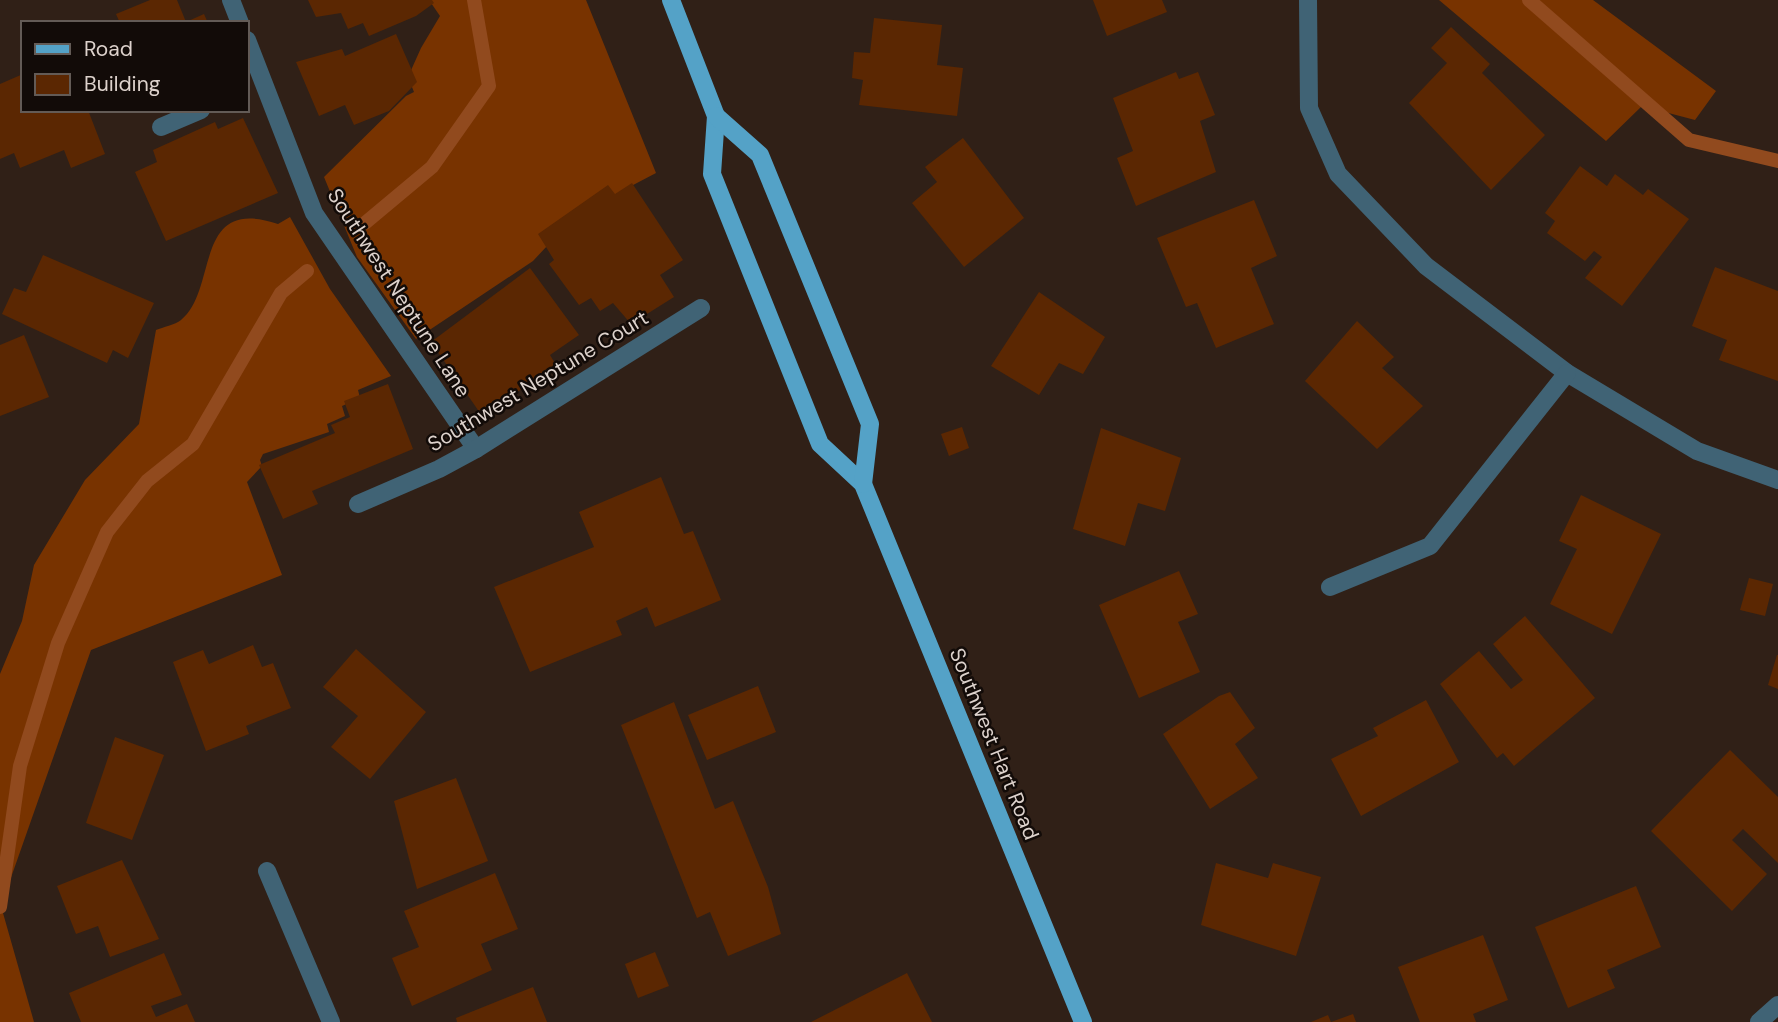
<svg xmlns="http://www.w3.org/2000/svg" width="1778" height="1022" font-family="'DM Sans',sans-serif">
<rect width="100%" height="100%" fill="#302017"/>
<g fill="#783300">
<path d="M429 0H586L656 173 576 215 533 261 416 339 357 257 324 177 406 96 414 92 408 77 421 48 440 16Z"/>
<path d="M1439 0H1593L1716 91 1695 120 1642 106 1606 141Z"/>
<path d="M290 217 330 289 391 376 358 390 360 398 342 406 345 416 327 424 329 432 263 454 260 460 262 466 247 482 282 575 91 650 1 906 34 1022H0V674L22 621 34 565 85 480 139 424 156 330C163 327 175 325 181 320 219 289 192 195 278 224Z"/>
</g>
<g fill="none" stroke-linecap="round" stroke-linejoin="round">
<g stroke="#914a1e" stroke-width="14">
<path d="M1529 0 1689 140 1778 161"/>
<path d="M365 223 432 167 489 86 474 0"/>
<path d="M0 907 20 766 58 643 107 532 147 481 193 444 281 293 307 271"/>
</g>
</g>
<g fill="#5b2702">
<path d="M150 0H177L186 22 204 14 208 23H120L116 14Z"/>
<path d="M308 0H432L434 3 416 16 369 36 363 23 348 29 341 13 316 17Z"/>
<path d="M1093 0H1162L1167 12 1107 36Z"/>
<path d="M874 18 942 25 937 65 963 68 957 116 859 105 863 80 852 78 854 52 870 53Z"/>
<path d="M1451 27 1490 64 1482 73 1545 135 1491 190 1409 103 1447 63 1431 48Z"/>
<path d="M396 34 417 82 389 111 354 125 345 105 319 116 296 62 342 49 345 56Z"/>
<path d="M1176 72 1179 79 1198 72 1215 115 1200 121 1216 172 1136 206 1117 158 1133 151 1113 98Z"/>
<path d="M23 74V110H88L105 154 71 168 64 150 20 168 14 153 0 159V84Z"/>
<path d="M243 118 278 193 166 241 135 172 157 162 153 150 215 122 218 129Z"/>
<path d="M963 138 1024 218 964 267 912 203 937 182 925 167Z"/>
<path d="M1580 166 1607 186 1615 174 1643 195 1648 189 1689 219 1622 306 1585 278 1602 257 1594 251 1585 261 1547 233 1555 221 1545 213Z"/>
<path d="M632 183 683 260 660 275 674 297 631 324 613 303 600 311 591 298 579 305 549 264 554 260 538 234 608 185 615 194Z"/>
<path d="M1254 200 1277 256 1251 268 1274 324 1216 348 1197 303 1186 307 1157 238Z"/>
<path d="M43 255 154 303 128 358 113 350 107 363 2 314 14 288 26 292Z"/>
<path d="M1715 267 1778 291V381L1719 360 1727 340 1692 326Z"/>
<path d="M530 268 579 335 550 355 556 365 503 402 501 399 480 413 431 342Z"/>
<path d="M1039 292 1105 337 1083 374 1059 363 1039 395 991 366Z"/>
<path d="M1357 321 1394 357 1382 368 1423 406 1377 449 1305 381Z"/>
<path d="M24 335 49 397 0 416V345Z"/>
<path d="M388 384 413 449 312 491 318 504 283 519 259 465 335 433 331 425 350 417 344 401Z"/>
<path d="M962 427 969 448 949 456 941 434Z"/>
<path d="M1101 428 1181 458 1165 511 1138 503 1125 546 1073 529Z"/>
<path d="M661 477 684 534 693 531 721 600 655 627 647 607 616 621 622 635 530 672 494 587 594 547 579 512Z"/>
<path d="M1581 495 1661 534 1612 634 1550 604 1577 549 1559 541Z"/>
<path d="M1179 571 1198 614 1178 622 1200 672 1139 698 1099 605Z"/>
<path d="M1749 578 1773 584 1765 616 1740 610Z"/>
<path d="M1525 616 1595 698 1514 766 1503 753 1497 758 1440 684 1479 651 1511 689 1523 680 1493 644Z"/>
<path d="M253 645 262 667 273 663 291 708 246 726 249 734 206 751 173 662 203 650 209 664Z"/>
<path d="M356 649 426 712 370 779 331 747 358 716 323 687Z"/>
<path d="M1777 655H1778V689L1768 685Z"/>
<path d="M758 686 776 732 707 760 688 715Z"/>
<path d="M1230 692 1255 728 1235 744 1258 778 1210 809 1163 734 1219 696Z"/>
<path d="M1426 700 1459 762 1361 816 1331 759 1378 736 1373 728Z"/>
<path d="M674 702 715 809 733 801 768 887 781 934 728 956 710 912 697 918 621 725Z"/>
<path d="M115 737 164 755 132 840 86 823Z"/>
<path d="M1730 750 1778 797V863L1743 829 1732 840 1767 874 1732 911 1651 831Z"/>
<path d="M456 778 488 861 417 889 394 801Z"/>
<path d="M122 860 159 939 110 957 98 926 76 934 57 886Z"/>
<path d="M1216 863 1268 878 1273 863 1321 877 1296 956 1201 925Z"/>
<path d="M495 873 518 929 481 944 492 970 412 1006 392 958 419 947 404 911Z"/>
<path d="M1636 886 1661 947 1607 970 1615 988 1568 1008 1535 927Z"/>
<path d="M1483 935 1508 1000 1473 1014 1476 1022H1420L1398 967Z"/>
<path d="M655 952 669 986 638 998 625 964Z"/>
<path d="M164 953 182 995 151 1006 156 1017 187 1004 195 1022H81L69 993Z"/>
<path d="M907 973 932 1022H811Z"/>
<path d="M533 987 547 1022H457L456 1018Z"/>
<path d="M1353 1014 1356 1022H1311L1328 1015 1331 1022Z"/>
</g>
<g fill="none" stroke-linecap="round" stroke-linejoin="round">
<g stroke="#406375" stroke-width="18">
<path d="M231 0 240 23"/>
<path d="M1308 0 1309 108 1338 174 1426 266 1567 373 1697 451 1778 480"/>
<path d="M247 40 314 213 476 449"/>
<path d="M161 127 201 110"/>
<path d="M358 504 439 469 476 449 701 308"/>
<path d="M1330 587 1430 546 1567 373"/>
<path d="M267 871 331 1022"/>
<path d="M1759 1022 1778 1005"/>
</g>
<g stroke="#54a2c7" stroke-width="18">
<path d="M671 0 716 116 712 174 820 444 863 484 1083 1022"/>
<path d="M716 116 760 155 870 424 863 484"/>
</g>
</g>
<g text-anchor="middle" stroke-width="5" stroke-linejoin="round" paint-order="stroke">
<g font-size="21" fill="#ddd2cc" stroke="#120b08">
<text transform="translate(399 293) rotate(57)" y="7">Southwest Neptune Lane</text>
<text transform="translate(538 381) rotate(-31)" y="7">Southwest Neptune Court</text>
<text transform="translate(994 744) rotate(68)" y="7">Southwest Hart Road</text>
</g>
</g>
<rect x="21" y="21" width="228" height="91" fill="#120b08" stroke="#635b56" stroke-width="2"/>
<rect x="35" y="44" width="35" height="10" fill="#54a2c7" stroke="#635b56" stroke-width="2"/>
<text x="84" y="56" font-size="21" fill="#ddd2cc">Road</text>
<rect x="35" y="74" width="35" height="21" fill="#5b2702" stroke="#635b56" stroke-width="2"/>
<text x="84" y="91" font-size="21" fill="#ddd2cc">Building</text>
</svg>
